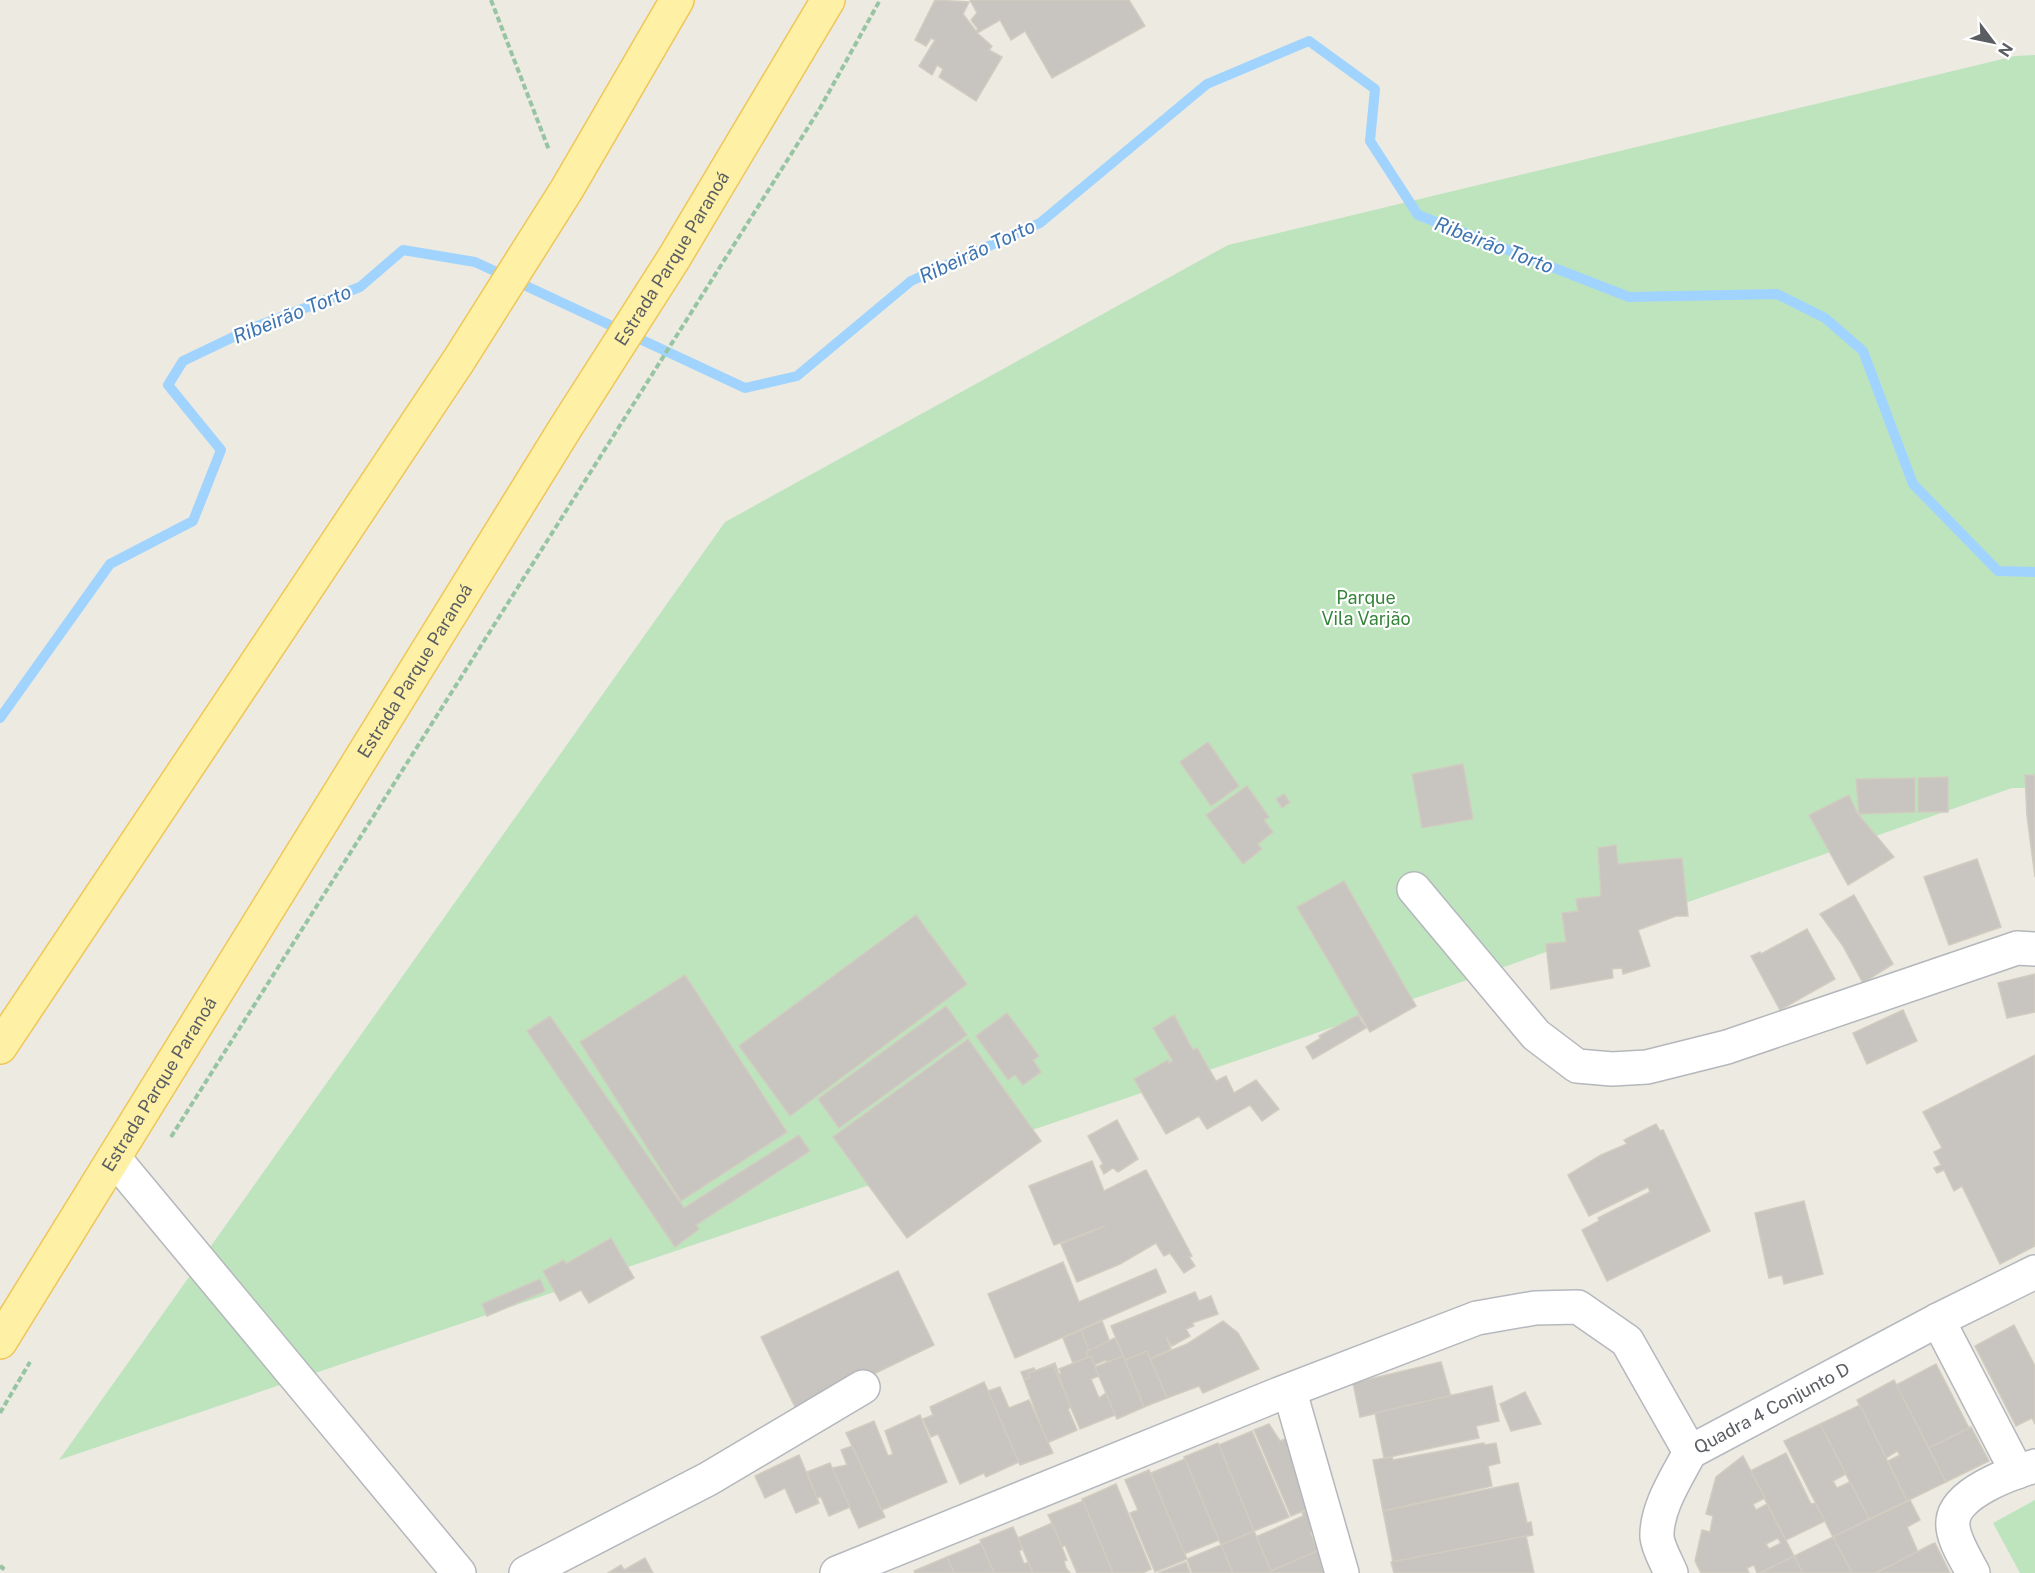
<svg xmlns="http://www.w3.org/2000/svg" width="2035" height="1573" font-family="'Public Sans',sans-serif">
<rect width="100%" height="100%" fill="#edeae1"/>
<g fill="#bee4be">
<path d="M2035 55V788H2012L1268 1050 59 1460 725 522 1228 245 2015 56Z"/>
<path d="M2035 1500V1573H2020L1993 1523Z"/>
</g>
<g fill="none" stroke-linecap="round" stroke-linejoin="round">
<path stroke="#a0d4fe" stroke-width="10" d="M0 718 110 564 193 521 221 450 168 385 183 361 250 329 360 287 403 250 475 262 745 388 797 376 911 281 1040 223 1207 84 1309 41 1375 89 1370 141 1418 215 1629 297 1777 294 1825 318 1863 351 1913 484 1998 571 2035 572"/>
</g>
<g fill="#c8c4bf" stroke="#d1ccc0" stroke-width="1.5" fill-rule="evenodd">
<path d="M935 0 969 2 963 14 976 31 978 29 971 20 977 13 970 0H1129L1145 26 1052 78 1025 31 1011 40 1000 20 977 33 992 46 989 50 1002 57 976 101 939 77 943 69 937 65 932 75 919 66 935 40 931 38 926 46 915 40Z"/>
<path d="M1208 742 1239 786 1211 806 1180 762Z"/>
<path d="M1463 764 1473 819 1422 828 1412 774Z"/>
<path d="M2025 775H2035V877L2027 816Z"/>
<path d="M1948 777V812H1918V778Z"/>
<path d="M1915 778V812L1859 814 1856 779Z"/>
<path d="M1247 786 1269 817 1264 820 1273 832 1258 844 1262 849 1243 864 1206 815Z"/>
<path d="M1284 794 1290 802 1282 808 1276 799Z"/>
<path d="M1849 795 1857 813 1894 857 1848 885 1809 815Z"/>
<path d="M1616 845 1618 864 1682 858 1688 916H1676L1638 930 1650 966 1623 974 1622 968 1612 969 1613 978 1551 989 1546 944 1566 942 1562 913 1578 911 1576 899 1601 896 1598 848Z"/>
<path d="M1977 859 2001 927 1949 945 1924 877Z"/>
<path d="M1344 881 1416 1006 1370 1032 1297 907Z"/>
<path d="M1854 895 1893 964 1863 983 1843 946 1820 914Z"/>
<path d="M916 915 967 984 790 1116 739 1046Z"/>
<path d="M1807 929 1835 979 1780 1010 1751 956 1760 952 1761 954Z"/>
<path d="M2035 974V1012L2007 1018 1998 983Z"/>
<path d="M685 975 787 1132 681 1201 580 1042Z"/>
<path d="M946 1006 967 1035 839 1128 818 1099Z"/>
<path d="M1903 1010 1917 1041 1867 1064 1853 1033Z"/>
<path d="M1007 1013 1039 1056 1033 1060 1041 1072 1023 1085 1015 1075 1008 1080 976 1036Z"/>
<path d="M1174 1015 1193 1050 1197 1048 1216 1081 1226 1076 1234 1093 1256 1080 1279 1109 1262 1121 1250 1105 1207 1129 1199 1116 1166 1134 1134 1079 1168 1060 1169 1063 1173 1061 1153 1028Z"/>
<path d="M1358 1015 1366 1028 1313 1059 1306 1047 1321 1038 1319 1036Z"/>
<path d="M550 1016 684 1208 799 1135 810 1151 696 1225 699 1229 675 1247 527 1031Z"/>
<path d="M968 1039 1041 1141 907 1238 833 1137Z"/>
<path d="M2035 1055V1246L2000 1264 1962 1186 1954 1191 1944 1170 1937 1173 1934 1168 1941 1165 1934 1152 1942 1148 1923 1112Z"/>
<path d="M1117 1120 1138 1159 1118 1172 1113 1168 1104 1174 1100 1166 1103 1164 1088 1136Z"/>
<path d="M1656 1124 1660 1131 1663 1130 1710 1231 1607 1281 1582 1230 1599 1221 1598 1218 1650 1192 1648 1187 1589 1216 1568 1175 1601 1155 1627 1144 1624 1140Z"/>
<path d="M1092 1161 1104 1191 1146 1170 1192 1256 1189 1257 1195 1266 1184 1273 1170 1253 1164 1256 1156 1243 1120 1264 1077 1282 1061 1244 1105 1226 1054 1245 1029 1186Z"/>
<path d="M1804 1201 1823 1274 1784 1284 1782 1275 1769 1278 1755 1213Z"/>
<path d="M611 1238 634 1278 589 1303 581 1290 560 1301 543 1271 564 1260 566 1264Z"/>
<path d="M1063 1262 1079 1302 1156 1269 1166 1292 1015 1358 988 1294Z"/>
<path d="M898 1271 934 1345 797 1411 761 1337Z"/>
<path d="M540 1279 545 1291 487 1316 482 1304Z"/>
<path d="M1195 1292 1199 1301 1211 1296 1218 1314 1192 1323 1194 1326 1186 1329 1190 1336 1172 1346 1166 1337 1171 1349 1150 1359 1147 1351 1125 1360 1111 1326Z"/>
<path d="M1102 1321 1111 1345 1100 1349 1103 1355 1092 1360 1081 1330Z"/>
<path d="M1223 1321 1238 1333 1259 1369 1203 1393 1199 1386 1167 1398 1150 1359 1187 1344Z"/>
<path d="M2014 1325 2035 1366V1424L2032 1418 2016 1426 1975 1346Z"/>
<path d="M1081 1330 1091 1356 1073 1363 1063 1338Z"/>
<path d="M1115 1338 1124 1358 1108 1366 1106 1360 1092 1366 1086 1352Z"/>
<path d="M1147 1351 1167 1398 1144 1407 1125 1360Z"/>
<path d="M1091 1356 1099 1376 1091 1379 1099 1398 1106 1393 1115 1415 1080 1429 1057 1375 1061 1373 1059 1369Z"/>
<path d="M1123 1356 1144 1407 1117 1419 1095 1367Z"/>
<path d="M1441 1362 1451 1397 1360 1417 1353 1383Z"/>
<path d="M1055 1363 1066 1396 1047 1403 1049 1410 1045 1411 1043 1404 1039 1405 1036 1397 1032 1398 1021 1372 1034 1368 1035 1371Z"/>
<path d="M1936 1364 1969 1428 1929 1448 1896 1385Z"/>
<path d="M1053 1365 1071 1407 1068 1409 1077 1430 1047 1443 1024 1379 1030 1378 1028 1373Z"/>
<path d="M1894 1380 1946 1482 1907 1501 1888 1461 1900 1455 1897 1451 1886 1458 1857 1400Z"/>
<path d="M984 1382 1021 1461 986 1477 984 1473 960 1484 938 1434 931 1437 923 1419 933 1415 930 1407Z"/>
<path d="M1492 1386 1499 1421 1476 1426 1479 1438 1384 1458 1375 1413Z"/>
<path d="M1000 1387 1009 1408 1029 1400 1053 1453 1020 1465 988 1391Z"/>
<path d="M1525 1392 1541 1424 1511 1431 1500 1404Z"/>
<path d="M1860 1405 1907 1501 1869 1519 1820 1424Z"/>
<path d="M920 1415 947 1482 882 1510 846 1433 874 1421 888 1456 893 1454 885 1431Z"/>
<path d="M1269 1424 1280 1441 1298 1434 1313 1507 1291 1516 1254 1430Z"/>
<path d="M1820 1424 1846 1474 1833 1481 1837 1488 1850 1482 1869 1519 1833 1537 1784 1441Z"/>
<path d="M1971 1427 1989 1461 1946 1482 1929 1448Z"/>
<path d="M1252 1431 1289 1517 1254 1531 1219 1445Z"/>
<path d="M1218 1443 1254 1531 1221 1545 1184 1457Z"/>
<path d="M1484 1443V1445L1496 1443 1500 1463 1488 1466 1492 1486 1383 1511 1373 1460 1392 1457 1393 1460Z"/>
<path d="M852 1446 885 1517 859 1528 832 1468 847 1465 841 1450Z"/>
<path d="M1786 1453 1811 1504 1815 1503 1825 1521 1786 1540 1750 1471Z"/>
<path d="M799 1455 819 1503 796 1513 785 1488 765 1498 755 1476Z"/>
<path d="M1743 1456 1765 1498 1753 1504 1756 1510 1767 1504 1794 1556 1760 1573H1757L1754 1565 1747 1568 1749 1573H1701L1695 1561 1702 1530 1710 1532 1713 1516 1706 1514 1716 1477ZM1778 1538 1781 1543 1769 1549 1766 1544Z"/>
<path d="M1185 1459 1219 1540 1184 1554 1151 1473Z"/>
<path d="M830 1463 850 1507 829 1516 821 1497 817 1498 807 1472Z"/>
<path d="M1149 1470 1187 1559 1155 1572 1130 1513 1138 1510 1125 1480Z"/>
<path d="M1518 1483 1527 1523 1531 1522 1533 1535 1393 1562 1383 1511Z"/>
<path d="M1116 1484 1151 1569 1143 1573H1113L1083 1501 1082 1499Z"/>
<path d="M1910 1500 1920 1520 1907 1527 1918 1552 1876 1573H1852L1833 1537Z"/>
<path d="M1083 1501 1113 1573H1077L1065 1545 1062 1547 1052 1523 1048 1515Z"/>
<path d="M1313 1507 1318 1531 1310 1532 1315 1544 1321 1542 1322 1549 1271 1571 1256 1537 1303 1516 1302 1512Z"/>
<path d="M1052 1523 1067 1560 1064 1561 1066 1568 1070 1573H1033L1018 1538Z"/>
<path d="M1013 1527 1023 1549 1019 1551 1024 1564 1028 1562 1033 1573H994L980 1540Z"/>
<path d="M1254 1531 1272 1573H1233L1221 1545Z"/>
<path d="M1526 1536 1534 1573H1394L1391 1562Z"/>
<path d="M1833 1537 1852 1573H1803L1794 1556Z"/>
<path d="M981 1543 994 1573H954L947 1557Z"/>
<path d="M1935 1543 1950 1573H1876L1932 1544Z"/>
<path d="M1221 1545 1233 1573H1192L1187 1559Z"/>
<path d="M1322 1549 1327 1573H1272L1271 1571Z"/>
<path d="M1794 1556 1803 1573H1760Z"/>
<path d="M947 1557 954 1573H915L914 1571Z"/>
<path d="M645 1558 653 1573H608L621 1565 624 1570Z"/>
<path d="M1186 1562 1190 1573H1158Z"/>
</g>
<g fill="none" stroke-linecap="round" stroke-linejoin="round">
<g stroke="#b4b7bc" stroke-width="36">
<g id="street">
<path d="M1414 889 1536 1035 1577 1066 1612 1069 1647 1067 1727 1047 2017 948 2035 949"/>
<path d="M114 1158 459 1573"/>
<path d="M1938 1320 2017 1472"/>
<path d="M1290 1392 1342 1573"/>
<path d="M526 1573 708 1479 863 1387"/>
<path d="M1671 1573C1667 1563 1658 1548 1657 1537 1656 1508 1677 1477 1690 1452"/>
<path d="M1973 1573C1966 1559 1951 1537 1953 1521 1955 1493 2011 1473 2035 1466"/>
</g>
</g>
<g stroke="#b5b8be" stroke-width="36">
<g id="secondary">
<path id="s1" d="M837 1573 1279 1394 1477 1318 1535 1308 1578 1307 1627 1341 1690 1452 1938 1320 2035 1272"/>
</g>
</g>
<g stroke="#efc658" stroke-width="36">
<g id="primary">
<path d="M0 1047 459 360 567 189 677 0"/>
<path id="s2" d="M0 1342 566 427 674 258 828 0"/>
</g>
</g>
<g stroke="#97c5a4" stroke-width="4" stroke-dasharray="6 3" stroke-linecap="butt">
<path d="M491 0 549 150"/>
<path d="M171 1137 819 110 880 0"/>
<path d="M0 1413 30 1362"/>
<path d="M0 1566 3 1568 0 1572"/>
</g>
<use href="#street" stroke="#fff" stroke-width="33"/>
<use href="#secondary" stroke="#fff" stroke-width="33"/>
<use href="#primary" stroke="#fef0a5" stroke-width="33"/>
</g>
<g text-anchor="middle" stroke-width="4.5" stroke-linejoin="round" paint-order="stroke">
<g font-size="18" fill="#5a5d62" stroke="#fff">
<text dy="6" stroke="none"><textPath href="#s2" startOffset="1275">Estrada Parque Paranoá</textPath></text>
<text dy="6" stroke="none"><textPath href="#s2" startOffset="789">Estrada Parque Paranoá</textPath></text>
<text dy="6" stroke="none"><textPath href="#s2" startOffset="303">Estrada Parque Paranoá</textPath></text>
<text dy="6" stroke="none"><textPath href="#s1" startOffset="1071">Quadra 4 Conjunto D</textPath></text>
</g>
<g font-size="18" fill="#36853a" stroke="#fff">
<text x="1366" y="604">Parque<tspan x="1366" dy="21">Vila Varjão</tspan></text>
</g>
<g font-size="20" font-style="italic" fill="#3e74af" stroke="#fff">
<text transform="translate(1494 245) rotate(21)" y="7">Ribeirão Torto</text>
<text transform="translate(977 251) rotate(-25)" y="7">Ribeirão Torto</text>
<text transform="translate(292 314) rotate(-22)" y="7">Ribeirão Torto</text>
</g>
</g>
<g transform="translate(1993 42) rotate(122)" stroke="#ffffff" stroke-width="4.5" paint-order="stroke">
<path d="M0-4.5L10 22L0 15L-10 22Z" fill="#5a5d62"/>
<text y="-9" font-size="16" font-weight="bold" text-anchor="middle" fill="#5a5d62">N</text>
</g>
</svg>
